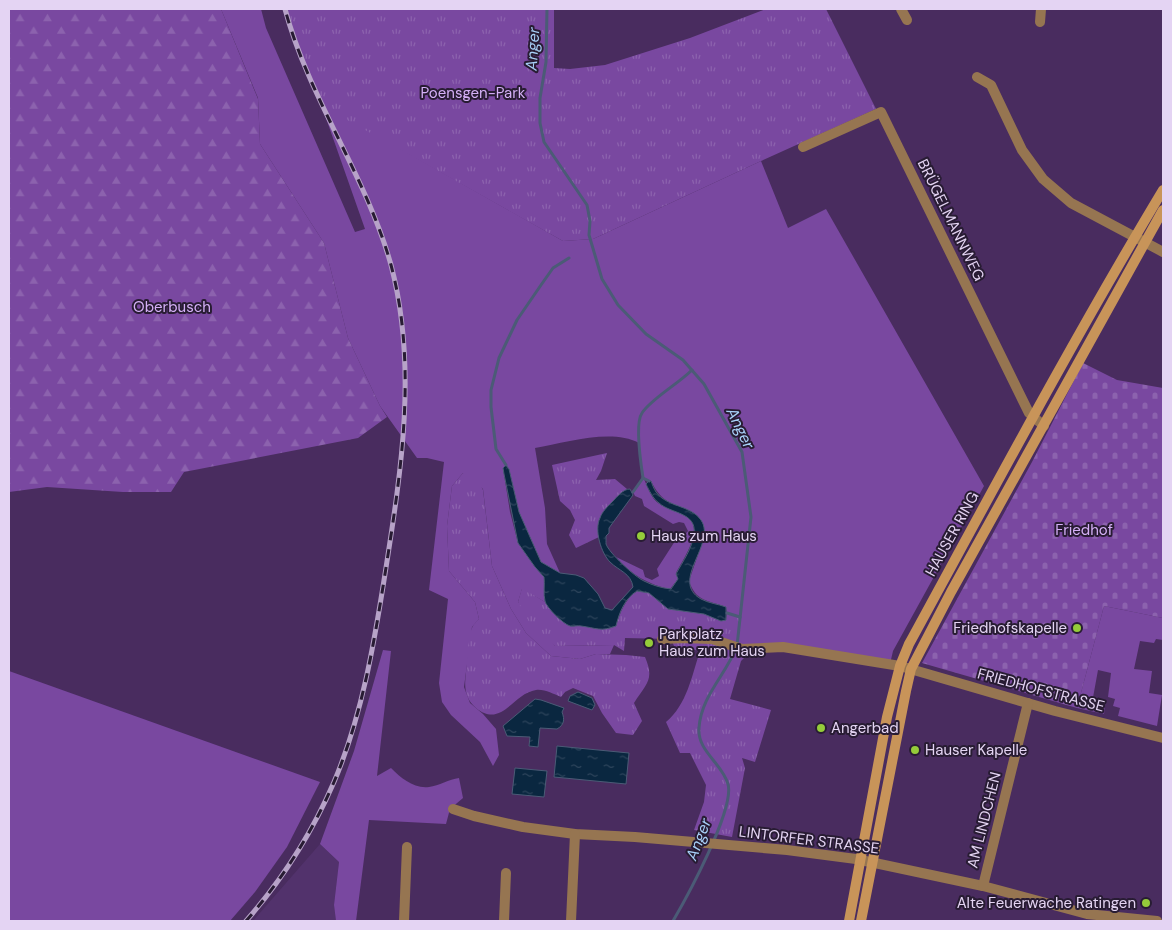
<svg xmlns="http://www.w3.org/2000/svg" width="1172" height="930" font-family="'DM Sans',sans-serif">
<defs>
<pattern id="forest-firs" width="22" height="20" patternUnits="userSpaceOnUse" patternTransform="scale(1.25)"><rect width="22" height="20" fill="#7948a0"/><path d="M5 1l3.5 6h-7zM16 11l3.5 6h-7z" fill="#8c62ae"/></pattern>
<pattern id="cemetery-stones" width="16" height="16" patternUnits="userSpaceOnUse" patternTransform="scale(1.25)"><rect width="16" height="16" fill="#7948a0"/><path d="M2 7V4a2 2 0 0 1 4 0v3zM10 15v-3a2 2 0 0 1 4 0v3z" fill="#8c62ae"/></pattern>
<pattern id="park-tufts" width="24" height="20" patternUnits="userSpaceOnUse" patternTransform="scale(1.25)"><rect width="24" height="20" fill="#7948a0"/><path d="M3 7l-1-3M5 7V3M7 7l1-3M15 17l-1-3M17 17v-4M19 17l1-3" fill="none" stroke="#8c62ae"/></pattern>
<pattern id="water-ripples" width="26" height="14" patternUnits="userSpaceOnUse" patternTransform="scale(1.25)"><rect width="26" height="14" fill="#0a2740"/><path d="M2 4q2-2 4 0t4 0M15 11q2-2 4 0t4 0" fill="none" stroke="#2e455c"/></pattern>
</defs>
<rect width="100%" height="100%" fill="#492c5f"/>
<path fill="#52326c" d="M320 844 339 862 334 905 336 921H253Z"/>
<g fill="#7948a0">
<path d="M221 9H261L266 28 355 232 365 229 321 104 563 241 593 239 761 161 788 228 826 209 984 486 893 651 890 664 737 646 740 617 727 613 726 607C708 600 696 602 689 581L701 546 691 513C672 503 661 502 651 481L644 479C647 486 651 498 658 503 666 509 678 510 687 516 705 529 683 559 676 573L678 579 670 589C649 585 630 574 616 557L643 570 645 577 652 580 659 576 657 569 677 538 683 537 688 531 684 523 679 522 673 524 644 506 642 499 635 496 633 492 643 478 639 443C611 428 565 443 535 448L545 508 547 544 560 573 541 562 519 512 509 469 503 468 510 512 518 543 535 567 544 577 545 602 522 589 518 602 555 646 614 645 610 654H596L580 659 551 656 526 633 511 609 492 566 483 489 463 473 452 486 447 526 449 571 475 602 479 619 472 627 464 687 470 703 483 714 496 729 499 755 493 766 480 742 451 715 442 702 439 683 448 599 429 590 444 462 427 458H417L380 406 348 338 324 243 260 144 258 98Z"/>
<path d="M1104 606 1163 618V640L1156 639 1154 643 1140 641 1134 669 1152 671 1149 693 1162 695 1157 726 1118 716 1120 708 1113 706 1115 699 1108 697 1111 673 1098 670 1092 703 1105 706 1104 714 1077 708Z"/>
<path d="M383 650 391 651 377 776 391 768C401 778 414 789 429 787 439 786 449 779 459 778L463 798 450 809 446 824 369 820 356 921H336L334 905 339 862 320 844 354 751Z"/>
<path d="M9 671 320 782 287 847 255 892 230 921H9Z"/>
</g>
<path fill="url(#forest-firs)" d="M9 9H221L258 99 260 144 324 243 348 338 380 406 387 417 358 438 184 472 171 492H123L47 487 9 492Z"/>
<path fill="url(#cemetery-stones)" d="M1083 363 1117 380 1163 388V618L1104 606 1077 708 922 663 1032 462Z"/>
<g fill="url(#park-tufts)">
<path d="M285 9H554V68L570 69 605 65 690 38 766 9H826L876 109 761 161 593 239 563 241 324 107 301 59Z"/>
<path d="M607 453 601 471 596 480 615 479 627 489 619 495 598 529 599 537 576 548 569 535 575 520 570 510 560 501 552 465Z"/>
<path d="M463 473 475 475 483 490 492 566 511 609 526 633 551 656 580 659 596 654 626 655 645 657C655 680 646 684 634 703L642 721 633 735 616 733 602 713 593 696 573 688 565 692 561 697C553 694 545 689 536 690 513 693 502 729 476 708 465 699 464 687 466 673 467 663 468 636 472 628 473 625 477 621 479 619L475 602 449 571 447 526 452 486Z"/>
<path d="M522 588 545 602 552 611 570 626H616C620 613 625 599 637 591L649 593 668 609 704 614 721 621 726 620 727 613 740 617 736 649 748 654 741 661 730 699 771 710 755 762 742 758 745 768 732 837 694 830 704 802 706 785 690 753H680L666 722C687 705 692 675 700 651L674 646 671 639 625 638 624 651 614 645 555 646 532 627 518 602Z"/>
</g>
<g fill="url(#water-ripples)" stroke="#4b5b76">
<path d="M506 465 509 469 519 512 541 562 560 573 576 575 584 578 598 594 605 608 612 610 633 587C631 573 619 571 610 562 601 553 594 530 600 518 602 512 607 507 612 502 617 497 623 489 630 489L633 495 609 528V533L606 536C606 539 606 542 606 544 609 553 635 577 644 581 652 585 661 588 671 589L678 579 676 574C683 561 692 549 694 534 697 512 671 514 659 503 653 499 649 490 646 484L649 481H651C652 484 654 489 656 492 666 507 691 505 701 520 717 544 669 581 701 599 708 603 718 604 726 607V620L721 621 704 614 668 609 649 593 637 591C625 598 619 613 616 626 601 632 596 628 581 626 578 625 573 627 570 626 563 624 546 607 545 601 543 594 545 584 544 577L535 567 518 543 504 474 503 468Z"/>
<path d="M578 692 592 698 595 705 592 710 568 701 570 696Z"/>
<path d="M535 699 541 700 564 708 562 712C565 720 564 725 557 729L540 728 538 747 529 746 530 737 507 736 503 726Z"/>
<path d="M557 746 629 753 626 784 554 777Z"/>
<path d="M515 768 547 771 544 797 512 794Z"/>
</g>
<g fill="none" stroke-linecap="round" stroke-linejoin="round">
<g stroke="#4b5b76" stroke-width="3">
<path d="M547 9 546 62 540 98V123L544 142 587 205 590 221 589 235 602 279 618 305 646 334 683 360 704 384 742 452 751 517 737 646C726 675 701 696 699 728 697 751 722 763 728 784 735 809 687 897 673 921"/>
<path d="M506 465 496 449 491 407V390L499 358 517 320 541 285 553 268 569 258"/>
<path d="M643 478 649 481"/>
<path d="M633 492 643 478C641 465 635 423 642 413 651 399 678 384 692 370"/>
<path d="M727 613 740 617"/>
</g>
<g stroke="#967551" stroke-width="10">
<path d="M901 9 907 20"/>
<path d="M1040 22 1041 9"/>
<path d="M977 77 991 85 1022 150 1043 179 1071 203 1163 252"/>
<path d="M803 147 881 112 1029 413 1044 426"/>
<path d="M662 639 684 638 712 639 742 649 783 647 900 666 1055 711 1163 738"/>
<path d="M453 809 474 816 523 827 575 834 635 837 787 850 856 859 983 886 1087 914 1157 921"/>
<path d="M983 886 1028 703"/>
<path d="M404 921 407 847"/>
<path d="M504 921 506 873"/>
<path d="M571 921 575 834"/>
</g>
<g stroke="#c89459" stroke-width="10">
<path d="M849 921 887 717 900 666 909 644C992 492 1074 338 1163 190"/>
<path d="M861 921 906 691 911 669 951 592 1163 210"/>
</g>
<g stroke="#b7a3c8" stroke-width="5">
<path id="rail" d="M246 921C282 880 312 833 334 782 362 716 374 644 385 574 401 472 418 367 391 265 366 175 309 99 285 9"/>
</g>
<use href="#rail" stroke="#281c33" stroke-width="3" stroke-dasharray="9" stroke-linecap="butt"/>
</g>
<g fill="#95cc3a" stroke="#281c33" stroke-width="2">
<circle cx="641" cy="536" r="5"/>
<circle cx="1077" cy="628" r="5"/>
<circle cx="649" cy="643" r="5"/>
<circle cx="821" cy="728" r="5"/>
<circle cx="915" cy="750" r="5"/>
<circle cx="1146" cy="903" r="5"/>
</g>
<g text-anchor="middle" stroke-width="4" stroke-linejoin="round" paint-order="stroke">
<g font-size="15" fill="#d5b0f7" stroke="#281c33">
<text x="473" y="98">Poensgen-Park</text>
<text x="172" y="312">Oberbusch</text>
<text x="1084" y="535">Friedhof</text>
</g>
<g font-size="15" fill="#e4d4f3" stroke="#281c33">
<text transform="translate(951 220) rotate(64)" y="5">BRÜGELMANNWEG</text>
<text transform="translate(952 534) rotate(-61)" y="5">HAUSER RING</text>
<text transform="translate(1041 690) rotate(15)" y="5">FRIEDHOFSTRASSE</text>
<text transform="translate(984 820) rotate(-76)" y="5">AM LINDCHEN</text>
<text transform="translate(809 840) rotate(7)" y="5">LINTORFER STRASSE</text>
</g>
<g font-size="15" fill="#e4d4f3" stroke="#281c33" text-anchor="start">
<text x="651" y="541">Haus zum Haus</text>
<text x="1067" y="633" text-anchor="end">Friedhofskapelle</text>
<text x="659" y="639">Parkplatz<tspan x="659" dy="17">Haus zum Haus</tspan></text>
<text x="831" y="733">Angerbad</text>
<text x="925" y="755">Hauser Kapelle</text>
<text x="1136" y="908" text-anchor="end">Alte Feuerwache Ratingen</text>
</g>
<g font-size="16" font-style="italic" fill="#a8d0f8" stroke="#281c33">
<text transform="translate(532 49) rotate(-86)" y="6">Anger</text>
<text transform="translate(741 428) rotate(64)" y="6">Anger</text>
<text transform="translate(698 839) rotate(-69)" y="6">Anger</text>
</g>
</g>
<rect width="1172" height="930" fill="none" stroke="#e4d4f3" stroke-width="20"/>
</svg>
